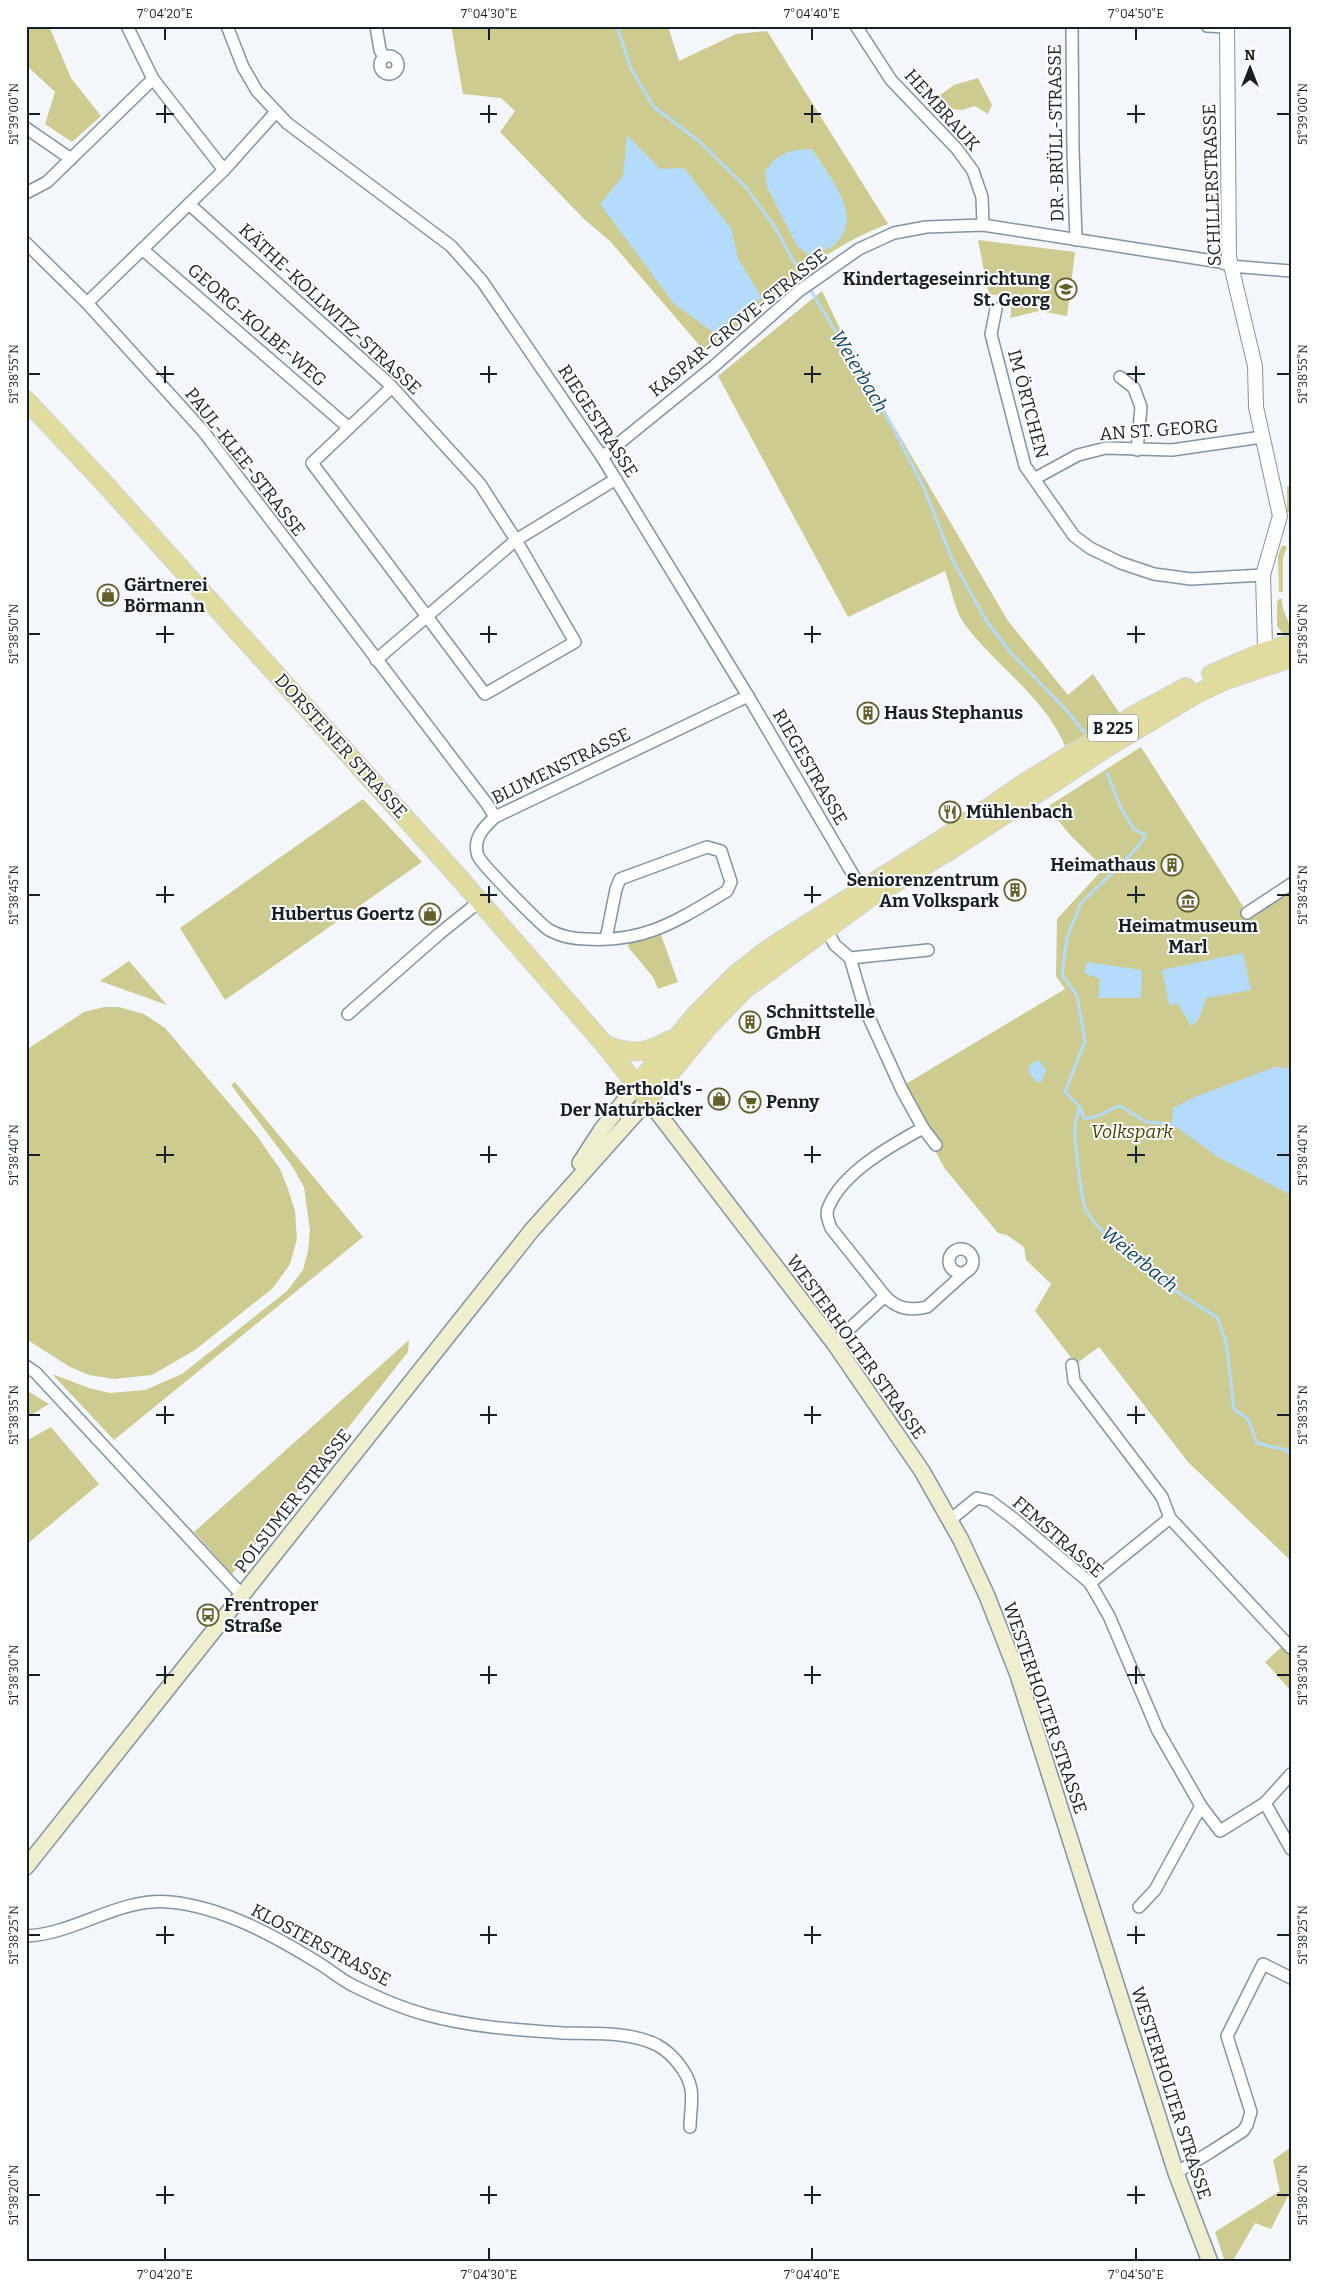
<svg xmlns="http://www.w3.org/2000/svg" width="1317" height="2288" font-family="Bitter,serif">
<rect width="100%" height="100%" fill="#f3f7fb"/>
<g fill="#cecb91">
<path d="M26 26H49L71 78 101 116 72 142 45 124 55 92 26 65Z"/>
<path d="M451 26H668L679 61 736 34 767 31 888 224C817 250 763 305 706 353L610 241 585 220 500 132 515 111 501 98 463 94Z"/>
<path d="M978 78 992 105 988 114 975 106 962 110 951 109 939 96 954 85Z"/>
<path d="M978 240 1075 252 1067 316 1039 311 1010 318C1014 302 1006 291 989 296Z"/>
<path d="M822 291 852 354 1008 621 1068 695 1093 674 1120 714 1065 746C1044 696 994 665 963 622 954 608 951 586 945 571L848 617 718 376Z"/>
<path d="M1287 486 1291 487V512H1287Z"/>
<path d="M1282 545 1287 547 1283 557V592H1279L1278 556Z"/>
<path d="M1279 599H1282C1281 612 1291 621 1291 633L1284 635 1277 626V602Z"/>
<path d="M1141 747 1246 911 1291 883V1561L1188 1462 1099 1347 1076 1364 1035 1311 1051 1284 1026 1260 1024 1247 1007 1235 998 1233 945 1169 933 1147 939 1142 904 1085 1065 989 1056 976 1057 919 1104 868 1072 837 1047 807Z"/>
<path d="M363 799 422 862 225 1000 180 928Z"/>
<path d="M660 932 678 982 658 989 653 977 628 947 629 942Z"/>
<path d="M129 961 167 1005 100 981Z"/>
<path d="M104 1007H119L144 1014 165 1028 257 1136 280 1169 288 1189 295 1211 297 1239 290 1264 273 1288 195 1350 152 1375 114 1379 89 1375 70 1367 26 1339V1050L84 1012Z"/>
<path d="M235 1082 363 1237 114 1440 52 1374 89 1388 110 1393 145 1390 182 1374 287 1291 303 1270 308 1251 310 1230 304 1187 292 1166 231 1085Z"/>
<path d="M409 1340 408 1352 232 1574 194 1532Z"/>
<path d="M26 1390 49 1404 26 1418Z"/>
<path d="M51 1427 99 1484 26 1545V1441Z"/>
<path d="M1283 1646 1291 1654V1691L1265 1662Z"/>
<path d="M1291 2147V2190L1271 2229 1255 2223 1232 2262H1225L1215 2232 1280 2191 1273 2160Z"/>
</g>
<g fill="#b4dbfc">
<path d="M627 135 660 169 684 168 731 228 738 258 762 298 713 332 674 304 600 204 623 176Z"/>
<path d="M812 149C828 175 867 218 834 245 828 250 817 252 809 255L797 246 767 187 765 172C778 152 790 150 812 149Z"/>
<path d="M1243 953 1251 990 1206 998 1199 1019 1191 1026 1178 1004 1169 1005 1162 970Z"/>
<path d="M1087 962 1142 970 1141 998H1098L1100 979 1084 973Z"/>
<path d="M1035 1061H1039L1046 1070 1041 1083 1037 1082 1028 1072 1030 1065Z"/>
<path d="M1275 1067 1291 1068V1195L1218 1157 1172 1124 1173 1108 1192 1098Z"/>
</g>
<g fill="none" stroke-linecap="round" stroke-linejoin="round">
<g stroke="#b4dbfc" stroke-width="3">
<path d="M617 26 631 69 654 107 699 141 746 187 774 226 801 274 895 431 924 488 952 559 987 622 1012 654 1067 711 1084 732"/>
<path d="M1107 773 1121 808 1134 829 1145 835 1144 839 1126 860 1081 903 1067 937 1062 975 1077 996 1085 1041 1065 1092 1080 1107C1078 1113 1076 1120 1075 1126 1074 1138 1081 1204 1087 1212 1112 1251 1178 1294 1217 1317L1226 1342 1234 1409 1248 1419 1257 1443 1286 1450 1291 1455"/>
<path d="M1080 1108 1084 1118C1097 1120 1107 1109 1120 1106L1146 1122 1172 1124"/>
</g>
<g stroke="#8094a5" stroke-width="14">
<g id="minor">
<path d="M127 26 153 79 224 170"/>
<path d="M227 26 243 67 257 91 287 123 451 246 482 281 602 457 748 696 865 895"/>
<path d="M376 26 380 50 384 57"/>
<path d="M856 26 891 80 957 149 973 171 982 197 983 225"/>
<path d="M1072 26 1073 150 1076 240"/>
<path d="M1207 26 1227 27"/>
<circle cx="389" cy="65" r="9"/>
<path d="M276 112 224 170 87 303 203 431 487 804 495 817"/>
<path d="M26 128 71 159"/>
<path d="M26 193 47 182 153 79"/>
<path d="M189 204 386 381 392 387 480 484 516 540 575 642 485 694 312 463 392 387"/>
<path d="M26 243 87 303"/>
<path d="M142 249 349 428"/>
<path d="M996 309 991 334 1025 466 1074 536 1090 548 1121 563 1154 574 1191 579 1263 575"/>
<path d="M1120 377 1134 388 1141 407 1137 450"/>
<path d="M602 457 713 367 799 291 859 249 894 233 926 227 983 225 1220 262 1231 266 1291 271"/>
<path d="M1034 479 1078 455 1106 448 1172 450 1262 437"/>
<path d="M376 660 516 540 616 479"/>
<path d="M1247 913 1291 884"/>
<path d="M823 924 835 945 850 958 865 1009 902 1090 923 1128 936 1145"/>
<path d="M606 939 616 889 620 879 707 847 721 851 731 882 727 891C678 920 646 943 586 939 574 939 560 936 549 930 540 924 482 865 478 856 472 839 484 827 495 817L748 696"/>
<path d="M850 958 928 950"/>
<path d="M348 1014 439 934 480 901"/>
<circle cx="961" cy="1261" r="12"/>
<path d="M885 1296C897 1309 910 1311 927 1307L968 1270"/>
<path d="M834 1343 885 1296 831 1228C828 1220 825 1213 829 1206 843 1172 892 1145 923 1128"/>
<path d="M1072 1365 1074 1381 1162 1497 1170 1518 1090 1583"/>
<path d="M26 1366 36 1373 242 1595"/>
<path d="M1170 1518 1291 1648"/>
<path d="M950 1520 977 1498 990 1501 1014 1519 1090 1583 1109 1616 1158 1731 1201 1806 1220 1831 1265 1803"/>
<path d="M1291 1774 1265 1803 1291 1849"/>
<path d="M1139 1907 1155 1890 1201 1806"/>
<path d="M26 1936C76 1934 119 1897 170 1902 222 1907 273 1935 317 1962 329 1969 340 1979 352 1985 376 1997 401 2008 427 2015 471 2027 517 2030 563 2033 593 2034 629 2031 657 2045 672 2053 688 2072 691 2089 693 2101 690 2115 690 2127"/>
<path d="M1176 2173 1212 2151 1243 2131 1247 2125 1251 2112 1227 2036 1263 1964 1291 1978"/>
</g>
</g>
<g stroke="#8094a5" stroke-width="16">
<path id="tertiary" d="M1227 26 1229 257 1255 366 1256 407 1280 516 1263 575 1265 646 1269 661"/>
</g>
<g stroke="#8094a5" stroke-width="18">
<g id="secondary">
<path d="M580 1163 602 1129 636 1086"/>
<path d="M26 1867 532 1230 648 1100 834 1343 922 1471 961 1540 987 1596 1018 1675 1176 2173 1210 2262"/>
</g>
</g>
<g stroke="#d1d2d4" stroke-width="20">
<g id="primary">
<path d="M26 400 105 484 455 873 605 1045 648 1100 710 1025 745 989 868 899 949 851 1108 747 1198 693 1226 680 1291 658"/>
<path d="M1211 674 1266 651 1291 644"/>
<path d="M605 1045C632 1055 644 1054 670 1040"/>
<path d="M636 1086 697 1013 735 975 768 949 947 836 1026 782 1136 714 1186 687"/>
</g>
</g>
<use href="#minor" stroke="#fff" stroke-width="11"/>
<use href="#tertiary" stroke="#fff" stroke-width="14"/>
<use href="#secondary" stroke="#efeecf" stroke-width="15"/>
<use href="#primary" stroke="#e0dc9f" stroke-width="18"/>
</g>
<path fill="none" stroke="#171f26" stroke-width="2" d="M165 28V40M489 28V40M812 28V40M1136 28V40M165 105V123M489 105V123M812 105V123M1136 105V123M28 114H40M156 114H174M480 114H497M804 114H821M1127 114H1145M1277 114H1290M165 366V383M489 366V383M812 366V383M1136 366V383M28 374H40M156 374H174M480 374H497M804 374H821M1127 374H1145M1277 374H1290M165 626V643M489 626V643M812 626V643M1136 626V643M28 634H40M156 634H174M480 634H497M804 634H821M1127 634H1145M1277 634H1290M165 886V903M489 886V903M812 886V903M1136 886V903M28 895H40M156 895H174M480 895H497M804 895H821M1127 895H1145M1277 895H1290M165 1146V1163M489 1146V1163M812 1146V1163M1136 1146V1163M28 1155H40M156 1155H174M480 1155H497M804 1155H821M1127 1155H1145M1277 1155H1290M165 1406V1424M489 1406V1424M812 1406V1424M1136 1406V1424M28 1415H40M156 1415H174M480 1415H497M804 1415H821M1127 1415H1145M1277 1415H1290M165 1666V1684M489 1666V1684M812 1666V1684M1136 1666V1684M28 1675H40M156 1675H174M480 1675H497M804 1675H821M1127 1675H1145M1277 1675H1290M165 1926V1944M489 1926V1944M812 1926V1944M1136 1926V1944M28 1935H40M156 1935H174M480 1935H497M804 1935H821M1127 1935H1145M1277 1935H1290M165 2186V2204M489 2186V2204M812 2186V2204M1136 2186V2204M28 2195H40M156 2195H174M480 2195H497M804 2195H821M1127 2195H1145M1277 2195H1290M165 2248V2260M489 2248V2260M812 2248V2260M1136 2248V2260"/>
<defs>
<g id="school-ring" transform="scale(1.125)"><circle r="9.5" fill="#fff" stroke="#64602d" stroke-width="1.5"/><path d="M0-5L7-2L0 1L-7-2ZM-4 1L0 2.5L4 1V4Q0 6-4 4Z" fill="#64602d"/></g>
<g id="shop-ring" transform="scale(1.125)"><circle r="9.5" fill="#fff" stroke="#64602d" stroke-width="1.5"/><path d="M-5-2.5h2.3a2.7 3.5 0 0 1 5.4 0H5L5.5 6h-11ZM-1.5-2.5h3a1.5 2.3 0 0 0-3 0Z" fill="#64602d"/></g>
<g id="building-ring" transform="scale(1.125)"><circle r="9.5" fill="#fff" stroke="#64602d" stroke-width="1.5"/><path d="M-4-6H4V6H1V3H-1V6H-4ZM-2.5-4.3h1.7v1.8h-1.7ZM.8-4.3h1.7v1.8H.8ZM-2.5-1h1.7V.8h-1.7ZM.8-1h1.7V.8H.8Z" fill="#64602d"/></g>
<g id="restaurant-ring" transform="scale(1.125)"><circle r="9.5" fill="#fff" stroke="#64602d" stroke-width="1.5"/><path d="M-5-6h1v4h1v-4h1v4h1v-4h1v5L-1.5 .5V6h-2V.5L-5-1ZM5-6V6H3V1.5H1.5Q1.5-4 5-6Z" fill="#64602d"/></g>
<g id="museum-ring" transform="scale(1.125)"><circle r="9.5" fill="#fff" stroke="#64602d" stroke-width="1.5"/><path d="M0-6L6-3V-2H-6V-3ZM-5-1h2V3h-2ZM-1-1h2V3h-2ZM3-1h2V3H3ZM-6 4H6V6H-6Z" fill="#64602d"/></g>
<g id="supermarket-ring" transform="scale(1.125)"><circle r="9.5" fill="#fff" stroke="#64602d" stroke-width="1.5"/><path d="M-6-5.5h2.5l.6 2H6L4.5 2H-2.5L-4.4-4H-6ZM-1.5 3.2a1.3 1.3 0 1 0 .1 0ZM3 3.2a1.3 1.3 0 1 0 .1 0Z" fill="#64602d"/></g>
<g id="bus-ring" transform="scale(1.125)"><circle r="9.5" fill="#fff" stroke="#64602d" stroke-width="1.5"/><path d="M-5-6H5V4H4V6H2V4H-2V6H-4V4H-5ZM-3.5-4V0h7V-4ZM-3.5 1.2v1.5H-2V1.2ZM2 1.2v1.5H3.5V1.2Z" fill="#64602d"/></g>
</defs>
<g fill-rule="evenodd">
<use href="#school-ring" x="1066" y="289"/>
<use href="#shop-ring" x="108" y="595"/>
<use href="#building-ring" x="868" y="713"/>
<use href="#restaurant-ring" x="950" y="812"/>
<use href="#building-ring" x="1172" y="865"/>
<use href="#building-ring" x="1015" y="890"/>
<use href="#museum-ring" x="1188" y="901"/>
<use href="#shop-ring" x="430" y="914"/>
<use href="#building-ring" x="750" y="1022"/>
<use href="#shop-ring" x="719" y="1099"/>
<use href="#supermarket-ring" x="750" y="1102"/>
<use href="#bus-ring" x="208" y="1615"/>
</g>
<g text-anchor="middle" stroke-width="4" stroke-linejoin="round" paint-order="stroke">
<rect fill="#fff" stroke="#5d6267" stroke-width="1" x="1088" y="714.5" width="50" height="27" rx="4"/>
<g font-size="16" font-weight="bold" fill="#171f26">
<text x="1113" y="734">B 225</text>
</g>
<g font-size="18" fill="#171f26" stroke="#fff">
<text transform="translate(942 110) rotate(48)" y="6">HEMBRAUK</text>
<text transform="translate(1056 133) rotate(-91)" y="6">DR.-BRÜLL-STRASSE</text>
<text transform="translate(1212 185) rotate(-92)" y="6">SCHILLERSTRASSE</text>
<text transform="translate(330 309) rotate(43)" y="6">KÄTHE-KOLLWITZ-STRASSE</text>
<text transform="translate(738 323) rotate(-39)" y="6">KASPAR-GROVE-STRASSE</text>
<text transform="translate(257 325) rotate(41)" y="6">GEORG-KOLBE-WEG</text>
<text transform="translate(1028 404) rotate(75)" y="6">IM ÖRTCHEN</text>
<text transform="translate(598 421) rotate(57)" y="6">RIEGESTRASSE</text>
<text transform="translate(1159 430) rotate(-4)" y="6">AN ST. GEORG</text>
<text transform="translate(245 462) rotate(52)" y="6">PAUL-KLEE-STRASSE</text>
<text transform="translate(341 746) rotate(48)" y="6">DORSTENER STRASSE</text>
<text transform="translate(561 766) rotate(-26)" y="6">BLUMENSTRASSE</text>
<text transform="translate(810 767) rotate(60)" y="6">RIEGESTRASSE</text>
<text transform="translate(856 1347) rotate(54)" y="6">WESTERHOLTER STRASSE</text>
<text transform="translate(293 1501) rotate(-52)" y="6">POLSUMER STRASSE</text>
<text transform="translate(1058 1537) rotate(41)" y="6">FEMSTRASSE</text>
<text transform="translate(1045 1708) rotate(71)" y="6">WESTERHOLTER STRASSE</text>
<text transform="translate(321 1945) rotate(28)" y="6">KLOSTERSTRASSE</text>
<text transform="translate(1171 2093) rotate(72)" y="6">WESTERHOLTER STRASSE</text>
</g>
<g font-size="18" font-weight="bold" fill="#171f26" stroke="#fff" text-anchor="start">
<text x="1050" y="285" text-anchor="end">Kindertageseinrichtung<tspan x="1050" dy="21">St. Georg</tspan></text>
<text x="124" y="591">Gärtnerei<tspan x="124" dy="21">Börmann</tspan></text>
<text x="884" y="719">Haus Stephanus</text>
<text x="966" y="818">Mühlenbach</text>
<text x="1156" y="871" text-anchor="end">Heimathaus</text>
<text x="999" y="886" text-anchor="end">Seniorenzentrum<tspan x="999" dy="21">Am Volkspark</tspan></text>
<text x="414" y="920" text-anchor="end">Hubertus Goertz</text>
<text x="1188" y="932" text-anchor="middle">Heimatmuseum<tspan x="1188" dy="21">Marl</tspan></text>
<text x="766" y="1018">Schnittstelle<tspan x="766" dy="21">GmbH</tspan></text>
<text x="703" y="1095" text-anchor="end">Berthold's -<tspan x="703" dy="21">Der Naturbäcker</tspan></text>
<text x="766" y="1108">Penny</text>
<text x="224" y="1611">Frentroper<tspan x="224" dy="21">Straße</tspan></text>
</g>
<g font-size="18" font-style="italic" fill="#443f00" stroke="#fff">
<text x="1132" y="1138">Volkspark</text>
</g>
<g font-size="19" font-style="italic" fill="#0f4164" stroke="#fff">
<text transform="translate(860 371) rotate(59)" y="7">Weierbach</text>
<text transform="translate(1140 1259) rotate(39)" y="7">Weierbach</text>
</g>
</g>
<rect width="1317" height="2288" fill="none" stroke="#ffffff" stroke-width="55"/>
<g transform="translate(1250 68)" stroke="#ffffff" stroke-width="4" paint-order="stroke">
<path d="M0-4L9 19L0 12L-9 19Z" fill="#171f26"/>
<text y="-8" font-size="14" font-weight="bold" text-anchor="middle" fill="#171f26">N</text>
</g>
<rect x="28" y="28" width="1262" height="2232" fill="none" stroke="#171f26" stroke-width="2"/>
<g font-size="12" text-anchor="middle" fill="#171f26">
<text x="165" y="18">7°04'20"E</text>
<text x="489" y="18">7°04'30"E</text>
<text x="812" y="18">7°04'40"E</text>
<text x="1136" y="18">7°04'50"E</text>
<text transform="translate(14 114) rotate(-90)" y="4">51°39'00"N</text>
<text transform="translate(1303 114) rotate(-90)" y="4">51°39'00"N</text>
<text transform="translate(14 374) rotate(-90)" y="4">51°38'55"N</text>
<text transform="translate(1303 374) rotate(-90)" y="4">51°38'55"N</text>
<text transform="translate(14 634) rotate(-90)" y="4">51°38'50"N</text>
<text transform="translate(1303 634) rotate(-90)" y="4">51°38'50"N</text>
<text transform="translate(14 895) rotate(-90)" y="4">51°38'45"N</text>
<text transform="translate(1303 895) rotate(-90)" y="4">51°38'45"N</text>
<text transform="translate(14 1155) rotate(-90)" y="4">51°38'40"N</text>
<text transform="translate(1303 1155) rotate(-90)" y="4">51°38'40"N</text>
<text transform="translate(14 1415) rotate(-90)" y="4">51°38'35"N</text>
<text transform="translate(1303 1415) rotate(-90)" y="4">51°38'35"N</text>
<text transform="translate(14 1675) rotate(-90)" y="4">51°38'30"N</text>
<text transform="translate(1303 1675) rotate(-90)" y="4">51°38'30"N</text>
<text transform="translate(14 1935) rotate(-90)" y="4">51°38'25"N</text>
<text transform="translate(1303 1935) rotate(-90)" y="4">51°38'25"N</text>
<text transform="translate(14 2195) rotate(-90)" y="4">51°38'20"N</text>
<text transform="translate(1303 2195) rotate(-90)" y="4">51°38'20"N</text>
<text x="165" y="2279">7°04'20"E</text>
<text x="489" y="2279">7°04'30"E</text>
<text x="812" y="2279">7°04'40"E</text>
<text x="1136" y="2279">7°04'50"E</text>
</g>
</svg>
